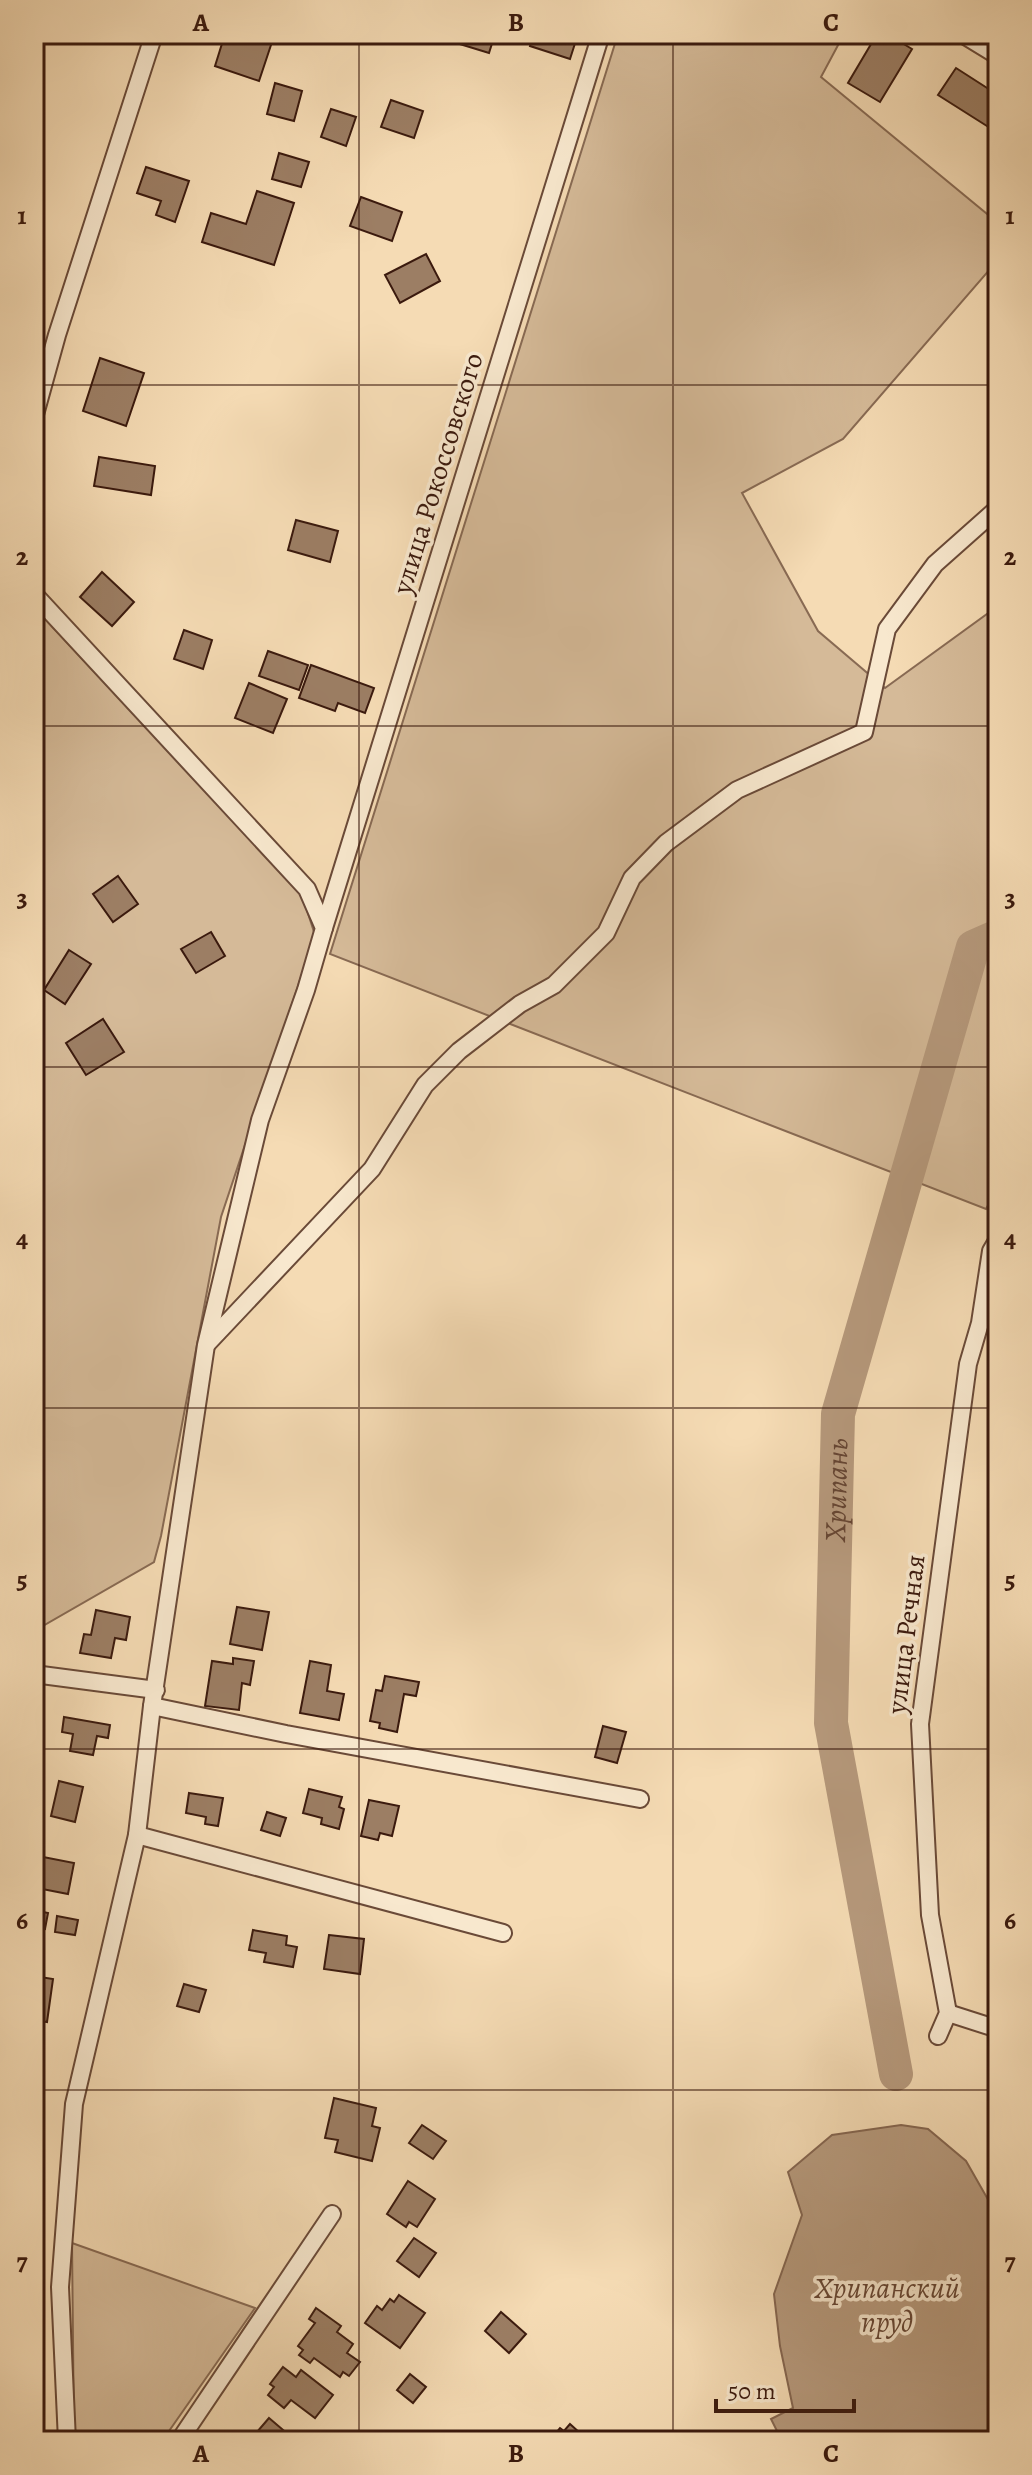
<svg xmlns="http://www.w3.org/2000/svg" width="1032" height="2475" font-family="Alegreya,serif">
<rect width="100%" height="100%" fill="#f5dbb4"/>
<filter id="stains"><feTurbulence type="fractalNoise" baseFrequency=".0025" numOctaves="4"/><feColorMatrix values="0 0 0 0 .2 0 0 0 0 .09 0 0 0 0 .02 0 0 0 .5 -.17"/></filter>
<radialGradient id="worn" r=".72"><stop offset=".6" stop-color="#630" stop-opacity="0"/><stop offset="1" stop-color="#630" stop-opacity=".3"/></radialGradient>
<g fill="#d5ba98" stroke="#886a53" stroke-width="2">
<path d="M618 34H844L821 77 998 223V260L843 439 742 493 818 631 885 688 998 606V1187L986 1209 330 954Z"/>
<path d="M34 607 302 895 315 935 221 1217 161 1536 154 1562 34 1631Z"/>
<path d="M72 2243 255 2308 162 2441H74Z"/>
</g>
<path fill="#b6997c" stroke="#856650" stroke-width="2" d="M901 2125 928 2129 966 2161 994 2210 998 2235V2441H782L771 2419 793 2408 780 2346 774 2294 802 2215 788 2172 832 2135Z"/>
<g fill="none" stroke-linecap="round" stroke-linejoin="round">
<path stroke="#b6997c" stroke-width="34" id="s1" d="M896 2074 831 1723 838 1414 973 947 998 936"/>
</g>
<g fill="#9c7e64" stroke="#3b1a0e" stroke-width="2">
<path d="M225 34H246L272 42 259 81 215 66Z"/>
<path d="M438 34H495L489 53 437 37Z"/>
<path d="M534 34H578L570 59 530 46Z"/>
<path d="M877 34H887L912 49 880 102 848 83Z"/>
<path d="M956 68 998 95V133L938 95Z"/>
<path d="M275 83 302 91 294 121 267 114Z"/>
<path d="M391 100 423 111 414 138 381 127Z"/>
<path d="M331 109 356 117 346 146 321 137Z"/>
<path d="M279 153 309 162 301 187 272 179Z"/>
<path d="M146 167 189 181 175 222 156 215 161 201 137 193Z"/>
<path d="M257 191 294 203 274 265 202 242 211 213 246 224Z"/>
<path d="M361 197 402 212 392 241 350 226Z"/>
<path d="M426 254 440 281 400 303 385 275Z"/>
<path d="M100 358 144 373 126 426 83 411Z"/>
<path d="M99 457 155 466 151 495 94 486Z"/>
<path d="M296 520 338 531 330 562 288 550Z"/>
<path d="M102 572 134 602 112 626 80 597Z"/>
<path d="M184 630 212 640 203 669 174 659Z"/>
<path d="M268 651 308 665 299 690 259 676Z"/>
<path d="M311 665 374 688 365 713 338 703 335 711 299 698Z"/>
<path d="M249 683 287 699 273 733 235 718Z"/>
<path d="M118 876 138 904 113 922 93 894Z"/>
<path d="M211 932 225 956 196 973 181 949Z"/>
<path d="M69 950 91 964 65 1004 44 990Z"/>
<path d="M103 1019 124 1052 86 1075 66 1043Z"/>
<path d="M237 1607 269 1612 262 1650 230 1644Z"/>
<path d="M96 1610 130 1617 126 1640 115 1638 111 1658 80 1653 84 1634 91 1635Z"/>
<path d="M233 1658 254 1661 250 1685 242 1683 239 1710 205 1706 212 1661 233 1664Z"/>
<path d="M310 1661 331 1665 327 1691 344 1694 339 1720 300 1713Z"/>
<path d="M385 1676 419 1682 416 1696 404 1694 397 1732 379 1728 380 1723 370 1721 376 1690 382 1691Z"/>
<path d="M64 1717 110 1725 108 1738 97 1736 93 1755 70 1751 73 1734 62 1732Z"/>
<path d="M603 1726 626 1732 617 1763 595 1757Z"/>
<path d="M59 1781 83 1787 75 1822 51 1816Z"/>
<path d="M309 1789 342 1797 339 1807 344 1809 339 1829 321 1824 322 1818 303 1813Z"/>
<path d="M189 1793 223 1798 218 1826 205 1824 206 1817 186 1813Z"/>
<path d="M369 1800 399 1806 392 1836 380 1833 378 1840 361 1836Z"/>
<path d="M267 1812 286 1818 280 1836 261 1830Z"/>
<path d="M38 1856 74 1863 68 1894 37 1888 40 1876 34 1874Z"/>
<path d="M34 1910 48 1913 45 1929 34 1926Z"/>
<path d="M57 1916 78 1920 75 1935 55 1932Z"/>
<path d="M253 1930 287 1936 286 1945 297 1947 293 1967 264 1962 266 1953 249 1950Z"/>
<path d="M329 1935 364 1939 360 1974 324 1969Z"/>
<path d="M34 1976 53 1979 47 2022 34 2020Z"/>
<path d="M184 1984 206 1990 199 2012 177 2006Z"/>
<path d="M334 2098 376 2108 372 2126 380 2128 372 2161 335 2152 338 2140 325 2138Z"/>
<path d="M422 2125 446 2141 433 2159 409 2143Z"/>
<path d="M408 2181 435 2199 417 2227 409 2222 406 2227 387 2214Z"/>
<path d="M414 2238 436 2253 419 2277 397 2261Z"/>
<path d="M399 2295 425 2313 400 2348 365 2323 377 2306 382 2310 390 2299 394 2302Z"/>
<path d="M316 2308 341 2326 337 2332 353 2344 347 2353 360 2362 349 2376 343 2372 340 2377 314 2358 310 2363 299 2355 303 2350 298 2346 315 2323 309 2319Z"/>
<path d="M501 2312 526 2334 509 2353 485 2331Z"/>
<path d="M283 2367 296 2377 301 2370 333 2395 315 2418 291 2400 284 2408 268 2395 274 2387 270 2384Z"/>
<path d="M410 2374 426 2387 413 2403 397 2390Z"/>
<path d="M269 2418 296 2441H267L257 2432Z"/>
<path d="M570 2424 580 2433 577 2436 583 2441H549L560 2428 564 2431Z"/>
</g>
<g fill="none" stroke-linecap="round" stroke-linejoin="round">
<g stroke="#6a4a38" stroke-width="20">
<g id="minor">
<path d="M962 34 998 56"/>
<path d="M34 418 57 335 154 34"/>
<path d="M34 594 307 889 324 928 306 990 260 1120 206 1345 152 1706 137 1835 74 2104 60 2287 67 2441"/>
<path d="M324 928 601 34"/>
<path d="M207 1344 372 1169 425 1085 459 1051 520 1004 554 985 606 933 632 878 666 843 737 790 864 732 887 629 935 564 998 508"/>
<path d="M34 1674 156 1690"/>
<path d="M152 1706 286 1734 640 1799"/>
<path d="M137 1835 503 1933"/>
<path d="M948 2013 998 2029"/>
<path d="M938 2036 948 2013 930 1915 920 1724 968 1364 980 1323 991 1251 998 1239"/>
<path d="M179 2441 332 2214"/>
</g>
</g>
<use href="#minor" stroke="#f8e8ce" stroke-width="16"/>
</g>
<path fill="none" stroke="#3b1a0e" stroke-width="2" stroke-opacity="0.55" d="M359 34V2441M673 34V2441M34 385H998M34 726H998M34 1067H998M34 1408H998M34 1749H998M34 2090H998"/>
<g text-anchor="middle" stroke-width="7" stroke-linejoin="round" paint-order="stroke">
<g font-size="28" fill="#3b1a0e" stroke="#f8e8ce">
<text transform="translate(437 473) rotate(-73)" y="10">улица Рокоссовского</text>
<text transform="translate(905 1634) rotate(-83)" y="10">улица Речная</text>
</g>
<g font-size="30" font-style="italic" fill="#664634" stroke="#f8e8ce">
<text dy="10" stroke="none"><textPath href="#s1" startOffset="590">Хрипань</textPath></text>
<text x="887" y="2298">Хрипанский<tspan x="887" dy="34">пруд</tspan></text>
</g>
</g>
<rect width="1032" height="2475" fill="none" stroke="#f5dbb4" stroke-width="88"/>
<path d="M716 2399v12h138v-12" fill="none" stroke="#3b1a0e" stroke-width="4"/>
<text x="728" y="2399" font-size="24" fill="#3b1a0e" stroke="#f8e8ce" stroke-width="6" paint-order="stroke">50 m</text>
<rect x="44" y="44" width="944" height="2387" fill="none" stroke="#3b1a0e" stroke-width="3"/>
<g font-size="26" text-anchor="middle" font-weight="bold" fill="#3b1a0e">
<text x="201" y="31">A</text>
<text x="516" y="31">B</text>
<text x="831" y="31">C</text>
<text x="22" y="224">1</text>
<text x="1010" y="224">1</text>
<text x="22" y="565">2</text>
<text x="1010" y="565">2</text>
<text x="22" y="906">3</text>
<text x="1010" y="906">3</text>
<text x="22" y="1247">4</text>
<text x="1010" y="1247">4</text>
<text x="22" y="1588">5</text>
<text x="1010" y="1588">5</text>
<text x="22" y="1929">6</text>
<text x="1010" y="1929">6</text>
<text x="22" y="2270">7</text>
<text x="1010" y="2270">7</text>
<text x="201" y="2462">A</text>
<text x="516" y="2462">B</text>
<text x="831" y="2462">C</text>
</g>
<rect width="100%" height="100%" filter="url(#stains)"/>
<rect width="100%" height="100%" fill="url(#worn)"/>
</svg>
